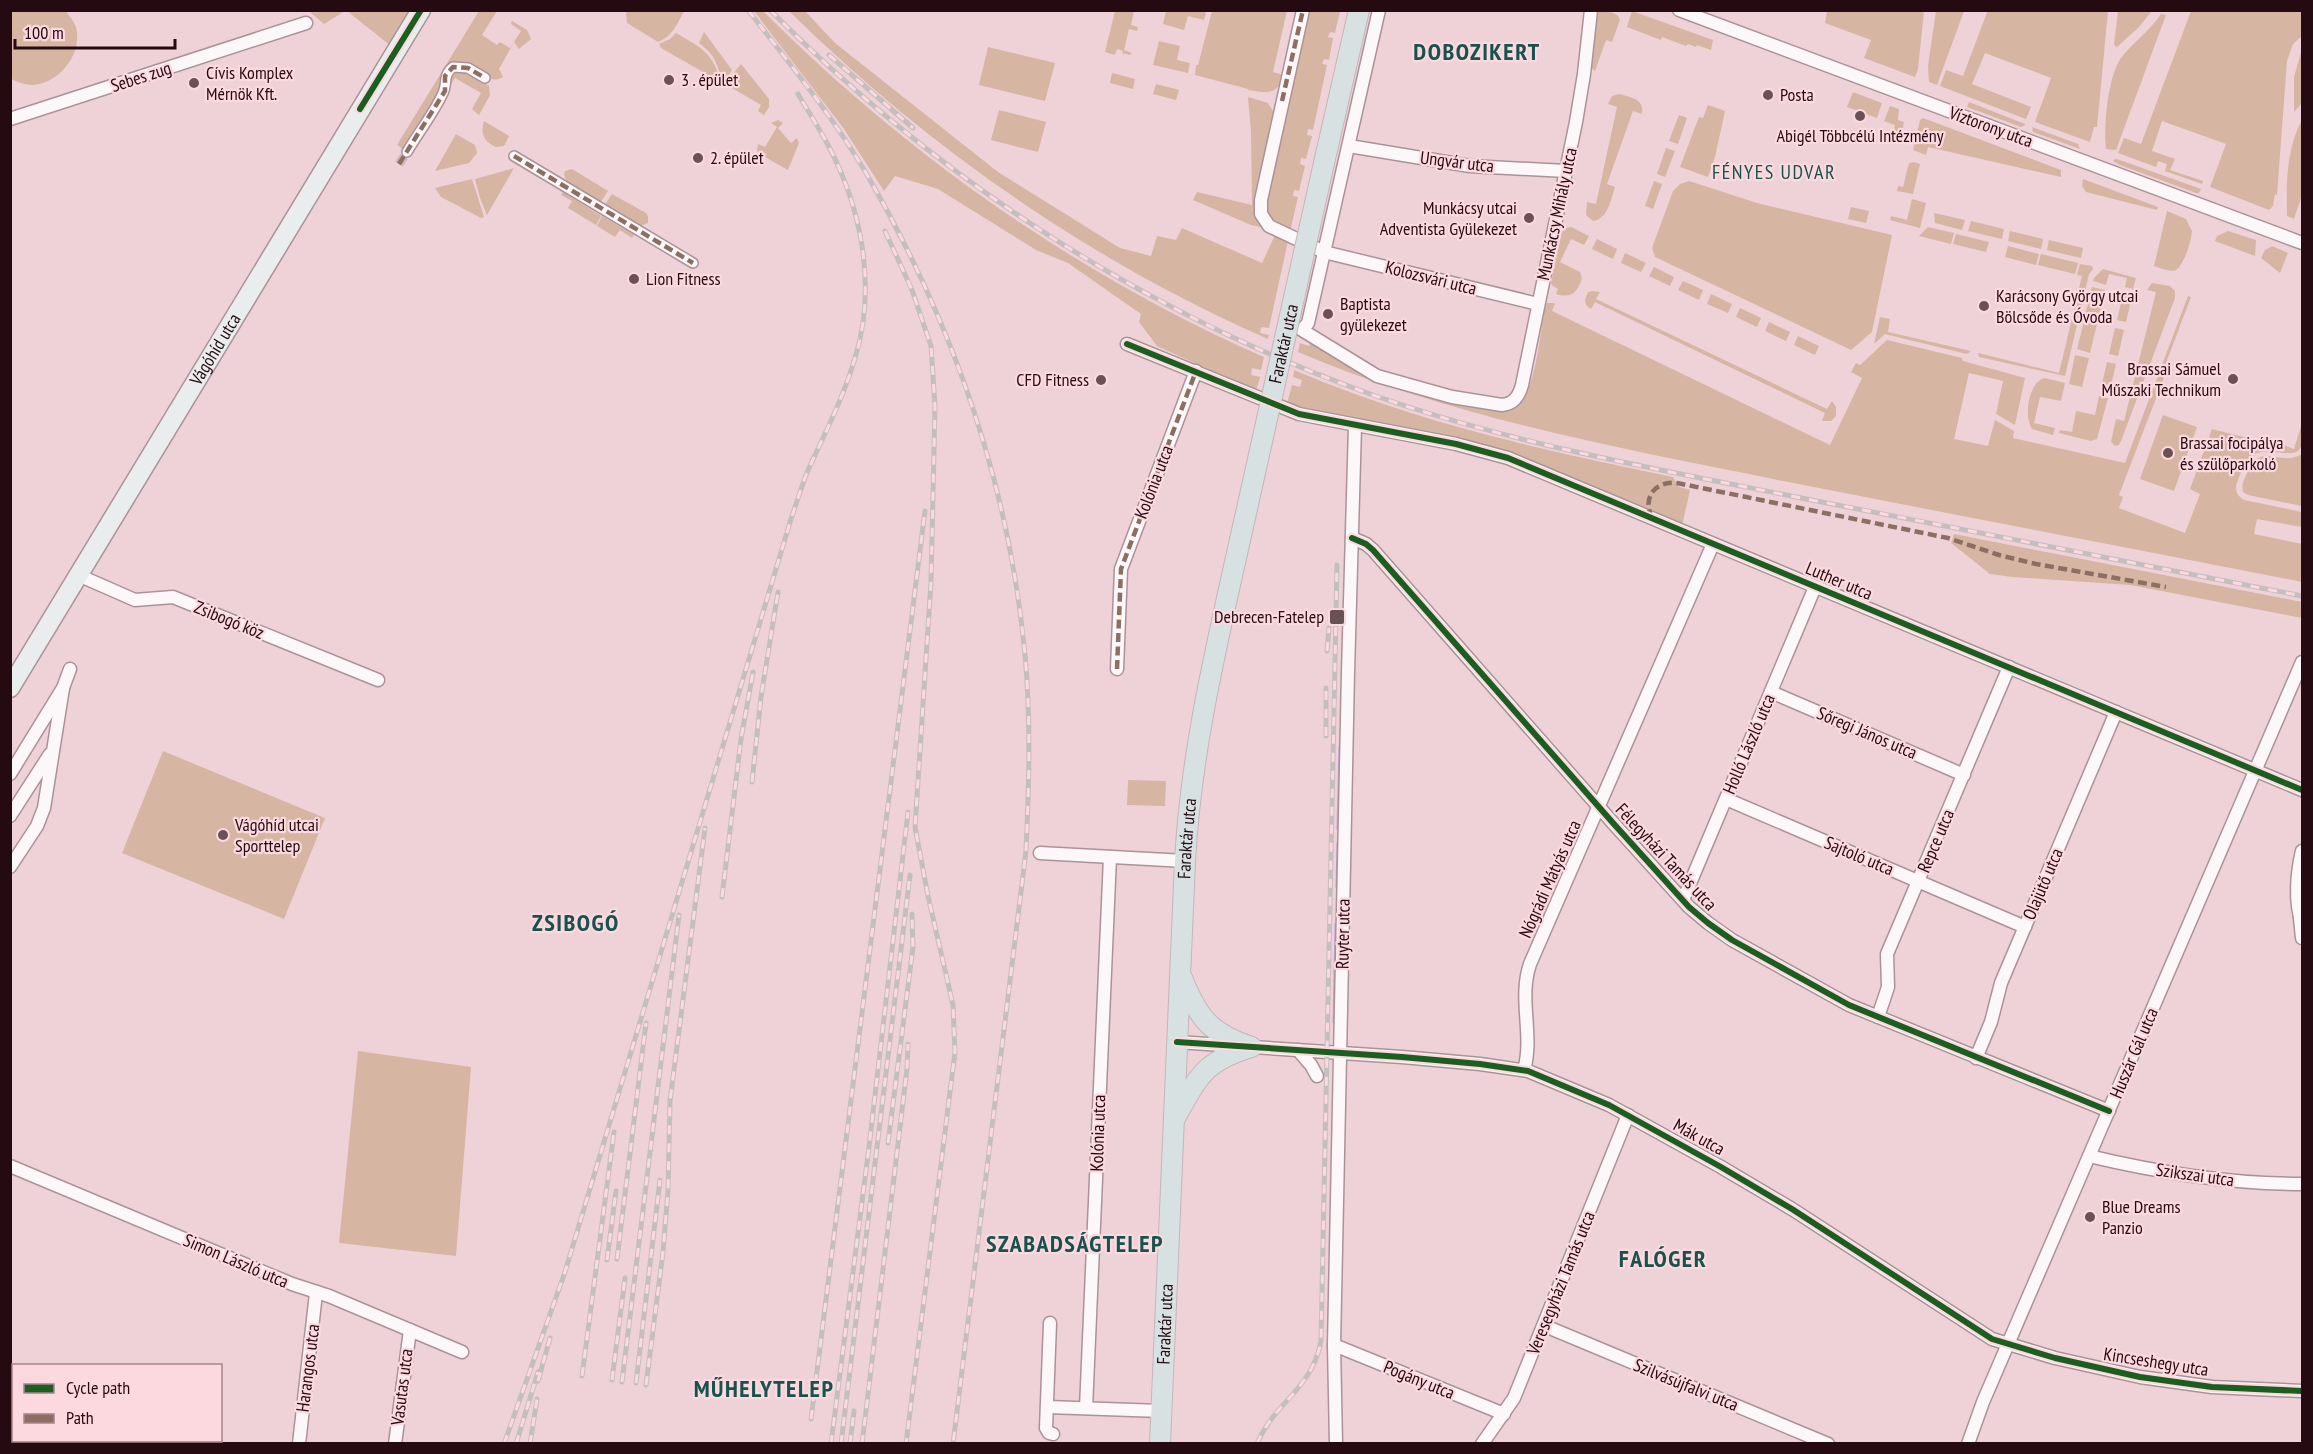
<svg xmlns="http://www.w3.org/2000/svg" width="2313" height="1454" font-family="'PT Sans Narrow',sans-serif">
<rect width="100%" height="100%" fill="#eed2d8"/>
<g fill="#d7b5a3">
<path d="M1988 10 2108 11 2097 127H2094L2090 142 2035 122 2051 78 1985 53 1972 84 2031 107 2026 119 1940 86 1946 70 1963 76Z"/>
<path d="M10 11H66C69 16 74 21 76 27 83 53 60 83 33 85 25 85 18 82 11 79Z"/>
<path d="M309 11H345L324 24Z"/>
<path d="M347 11H415L391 46Z"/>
<path d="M479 11H497L482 35 497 45 500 42 510 48 521 31 511 24 512 21 527 30 531 39 519 49 514 42 499 69 503 77C490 85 484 72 472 67 467 65 459 65 453 64L442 89 404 150 397 145Z"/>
<path d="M626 11V10L684 11C677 24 673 36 658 42L627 23Z"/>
<path d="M754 11H763C907 155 1077 275 1264 357L1261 370 1252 368 1251 375 1260 377 1256 391 1157 346 1139 322 1141 314 1068 263 1036 250 938 189 895 176 884 191 844 129Z"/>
<path d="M789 11H805L835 43 998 172 1120 248 1151 256 1148 266 1157 236 1176 240 1182 228 1262 263 1275 235 1288 241 1269 328 1261 327 1260 333 1269 335 1268 339C1090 261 927 147 789 11Z"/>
<path d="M1115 11H1134L1131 25 1138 27 1137 31 1129 29 1124 50 1132 53 1130 55 1122 53 1123 51 1117 49 1115 55 1105 52Z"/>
<path d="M1166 11H1204L1206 13 1204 20 1188 16 1184 30 1163 24Z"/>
<path d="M1212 11H1287L1273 72 1284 75C1277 96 1267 93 1248 90V89L1195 75 1196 65H1198Z"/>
<path d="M1307 11H1340L1335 33 1330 32 1328 37 1333 38 1329 60 1324 59 1322 64 1327 65 1313 130 1308 129 1307 135 1312 136 1306 159 1301 158 1300 164 1305 166 1299 191 1294 190 1293 196 1298 197 1290 232C1275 223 1268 223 1266 204Z"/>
<path d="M1596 11C1605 11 1618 11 1620 20L1612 42 1606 40 1595 71 1590 67Z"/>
<path d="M1632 11 1713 40 1711 50 1697 45 1696 47 1688 44 1686 46 1662 37 1661 40 1627 27Z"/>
<path d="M1827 11H1924L1918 69 1915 77 1864 58 1871 40 1825 23Z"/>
<path d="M1936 11H1964L1937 85 1929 82 1928 66Z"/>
<path d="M2118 11H2152L2139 27 2117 47 2114 45Z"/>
<path d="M2191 11H2302V36L2293 44 2287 61 2277 195 2275 194 2273 206 2269 210 2210 187 2226 144 2162 121 2152 151 2175 159 2170 170 2203 181 2202 184 2165 171 2167 164 2158 161 2156 167 2118 153 2124 138 2141 144Z"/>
<path d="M2161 14 2166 15 2116 150 2106 149C2103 127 2108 76 2121 58 2133 42 2150 31 2161 14Z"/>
<path d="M704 32 732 70 724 82C714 62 719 59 699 43Z"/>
<path d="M676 33C698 46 711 51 719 76L717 80 661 48 659 44 670 39Z"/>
<path d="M1159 41 1180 46 1177 60 1190 63 1188 73 1153 65Z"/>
<path d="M988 47 1055 63 1045 101 979 85Z"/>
<path d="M2302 49V103L2294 112V77Z"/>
<path d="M741 64 769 99V107L764 115 758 111 761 105 725 84Z"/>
<path d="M454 70 466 71 489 86 490 95 479 115 472 109 481 93 455 78 448 89 450 73Z"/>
<path d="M1112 73 1135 79 1133 89 1110 83Z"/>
<path d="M1156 84 1179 90 1176 100 1153 94Z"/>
<path d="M1853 92 1882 103 1877 118 1847 107Z"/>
<path d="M1619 94C1630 97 1645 99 1642 114L1633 111 1607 184 1615 187C1611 199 1608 219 1593 221L1586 215 1587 202 1596 204 1617 107 1608 104 1612 96Z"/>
<path d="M1248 97 1268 103 1273 111 1264 228 1251 225 1193 200 1197 192 1252 205 1251 131Z"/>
<path d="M1969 102 2025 124V125L2021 127 1967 107Z"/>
<path d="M1708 105 1725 111 1715 157 1708 177 1680 167 1699 117 1703 118Z"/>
<path d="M1890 106 1899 109 1898 120 1904 122 1901 137 1892 135 1895 125 1884 121Z"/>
<path d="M999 110 1046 122 1038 152 991 140Z"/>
<path d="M1679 115 1687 118 1678 144 1669 141Z"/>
<path d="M1923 118 2061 170V177L1928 147 1926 155 1913 150 1920 120Z"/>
<path d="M778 120 783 123 778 128 791 143 797 138 799 143 788 170 763 156 760 162 757 150 758 144 765 147 777 127 771 123Z"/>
<path d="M2302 120V195L2294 219 2287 216V213C2286 181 2287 148 2302 120Z"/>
<path d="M484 121 509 136 504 146 496 147C484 142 480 134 484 121Z"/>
<path d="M2032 127 2078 144 2080 149 2033 132Z"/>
<path d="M456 134 475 145 477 153 469 163 435 171Z"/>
<path d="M1666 148 1675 151 1665 177 1657 174Z"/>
<path d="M2115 159H2117L2201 189 2199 193H2196L2120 165 2113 161Z"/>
<path d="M1914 162 1920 164 1913 194 1897 191 1898 186 1903 187 1909 163Z"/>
<path d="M514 168 487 215 480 198 475 179Z"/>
<path d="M572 169 608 191 600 203 567 183 564 175 565 171Z"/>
<path d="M472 179 484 217 481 218 441 197 435 188Z"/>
<path d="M2083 179 2158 207 2157 210 2086 192 2082 186Z"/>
<path d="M1654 181 1662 184 1653 209 1645 206Z"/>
<path d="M1689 181 1757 203 1892 235 1872 332 1851 350 1655 257 1652 248 1673 191 1680 184Z"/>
<path d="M563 192 601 216 596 225 568 208 572 201 561 195Z"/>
<path d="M612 194 646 213 648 216V223L640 226 604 206Z"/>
<path d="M1912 199 1926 203 1920 228 1890 220 1891 216 1907 220Z"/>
<path d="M1851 207 1869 211 1866 223 1848 219Z"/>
<path d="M2167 211 2186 219 2192 231C2192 239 2183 269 2174 271 2168 271 2160 268 2154 266Z"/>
<path d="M1934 213 1965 220 1962 230 1935 223Z"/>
<path d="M602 216 634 235 632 238 620 230 615 237 597 226Z"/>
<path d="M1971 221 2004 229 2002 239 1968 231Z"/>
<path d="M1571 227 1589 236 1584 245 1571 239 1560 262 1580 272 1582 278C1578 292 1571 299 1556 294L1558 289 1553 286 1551 283 1562 232 1566 228Z"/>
<path d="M1928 227 1954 233 1951 244 1919 236Z"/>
<path d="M2010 231 2043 239 2041 249 2008 241Z"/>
<path d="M2228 231 2256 240 2255 256 2215 241 2217 236Z"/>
<path d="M1956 234 1989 242 1986 252 1953 244Z"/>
<path d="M1597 239 1617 249 1613 259 1592 249Z"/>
<path d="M2049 240 2083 248 2081 258 2047 250Z"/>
<path d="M2008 246 2039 254 2036 265 2005 257Z"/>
<path d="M2272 246 2288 253 2280 273 2261 258 2265 250Z"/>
<path d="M1625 253 1646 263 1641 272 1621 263Z"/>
<path d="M2041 254 2078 263 2075 274 2038 265Z"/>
<path d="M2080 264 2092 266 2093 269 2089 274 2065 376 1979 357 1978 353 2059 373 2082 276 2077 275Z"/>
<path d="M1654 267 1674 277 1670 286 1649 276Z"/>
<path d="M2103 269 2136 278 2133 289 2125 287 2127 278 2109 274 2106 285 2093 281 2094 278Z"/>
<path d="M1683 281 1703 290 1699 300 1678 290Z"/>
<path d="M2152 283 2170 286 2175 291V298L2121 441 2119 445 2115 446 2111 442 2116 419 2124 421 2156 292 2147 290Z"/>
<path d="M2092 287 2105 290 2098 319 2085 316Z"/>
<path d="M1593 291 1600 292 1596 299 1827 409 1832 401 1836 407V416L1831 421H1822L1825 413 1595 302 1591 309 1586 305 1585 300 1588 292Z"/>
<path d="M1711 294 1732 304 1728 313 1707 304Z"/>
<path d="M2123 294 2132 296 2126 322 2117 320Z"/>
<path d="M2188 296 2191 297 2163 371 2166 372 2119 495 2123 497 2119 508 2185 533 2200 494 2190 489 2212 429 2279 446 2281 444 2294 449 2302 423C2302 432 2305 445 2298 451 2294 454 2289 453 2284 453 2253 450 2250 451 2238 480 2234 489 2236 495 2244 500L2302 512V527L2257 519 2254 534 2302 544V582C2130 548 1956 515 1783 481 1618 448 1454 418 1298 352L1300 343 1309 346 1311 340 1376 380 1512 410C1536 399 1540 331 1545 307L1547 303H1555L1552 311 1830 445 1862 378 1851 372 1856 363 1860 365 1887 340 1962 358 1963 361 2025 378 2015 425 1996 414 2003 381 1969 373 1954 439 1988 446 1995 420 2014 431 2013 438 2125 463Z"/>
<path d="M1740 308 1761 318 1757 327 1736 317Z"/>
<path d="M1880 317 1890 319 1888 332 1971 351 1967 354 1885 334 1874 344Z"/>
<path d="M2084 321 2097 324 2090 353 2077 349Z"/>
<path d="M1769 322 1790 332 1786 341 1765 331Z"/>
<path d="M2115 328 2124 330 2118 356 2109 354Z"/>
<path d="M1798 336 1819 346 1815 355 1794 345Z"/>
<path d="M2075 355 2089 358 2082 387 2069 384Z"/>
<path d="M2107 362 2116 364 2110 390 2101 388Z"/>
<path d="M1294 370C1416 422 1544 451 1673 477L1679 487 1690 490 1682 526 1578 482 1287 404 1292 385 1300 387 1302 380 1293 377Z"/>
<path d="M2045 378 2065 383 2061 401 2040 397 2034 423 2055 428 2053 435 2032 429C2023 416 2029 381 2045 378Z"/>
<path d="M2099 396 2108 398 2097 439 2091 441 2059 433 2060 430 2072 432 2076 411 2095 415Z"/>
<path d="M2163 415 2197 427 2174 491 2140 479Z"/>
<path d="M2302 454V506L2248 495 2243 492C2241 484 2244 480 2247 473 2261 440 2279 468 2302 454Z"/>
<path d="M1954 534 2302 602V618L2130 585 2012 577 1990 574 1951 543Z"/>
<path d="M163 751 325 818 284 919 122 853Z"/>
<path d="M1128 780 1166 781 1165 806 1127 805Z"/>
<path d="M358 1051 471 1067 456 1256 339 1243Z"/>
</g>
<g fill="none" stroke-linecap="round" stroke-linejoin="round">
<g stroke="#c3a4d4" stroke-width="3">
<path d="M1338 829 1340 746"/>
<path d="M1337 887 1338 843"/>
<path d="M1334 1022 1336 924"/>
</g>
<path stroke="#d0b4ba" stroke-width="9" stroke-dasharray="9 4.5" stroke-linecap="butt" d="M399 164 407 152"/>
<g stroke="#ac9298" stroke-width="12">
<g id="pedestrian">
<path d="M407 152C418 133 434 113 443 93 448 83 442 76 453 67L468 68 485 78"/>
<path d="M514 156 693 263"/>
</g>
</g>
<g stroke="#ac9298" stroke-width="15">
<g id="minor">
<path d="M1303 10 1261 200V214L1269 226 1324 252 1538 304"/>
<path d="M1379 10 1308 323 1302 330 1377 376 1452 397 1502 405C1514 404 1519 396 1522 385L1576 122 1584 74 1591 10"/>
<path d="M1679 10 2302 243"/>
<path d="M10 119 306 23"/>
<path d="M1349 146 1470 166 1566 171"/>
<path d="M1127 344 1299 414 1456 444 1508 458 2302 790"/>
<path d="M1352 538 1366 544 1373 550 1613 823 1689 907 1708 923 1732 940 1849 1005 2109 1111"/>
<path d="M78 575 135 600 173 597 378 680"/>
<path d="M1117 669 1121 569 1196 371"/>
<path d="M1771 692 1964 775"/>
<path d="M10 774 63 688 70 669"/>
<path d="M1726 799 2025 927"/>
<path d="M10 816 50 754"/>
<path d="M2302 851C2297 872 2294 902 2302 923"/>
<path d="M1040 853 1185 861"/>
<path d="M10 867 37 826 44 808 63 688"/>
<path d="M1683 900 1815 587"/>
<path d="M2300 918 2302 938"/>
<path d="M1878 1017 1888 987 1887 954 2009 667"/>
<path d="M1177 1042 1402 1057 1480 1064 1528 1071 1609 1105 1721 1167 1792 1209 1992 1339 2055 1358 2140 1377 2212 1387 2302 1391"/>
<path d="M1298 1050 1311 1065 1317 1076"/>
<path d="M1976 1058 1991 1022 2001 983 2116 712"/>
<path d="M1524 1070C1534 1035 1518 999 1530 964L1713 544"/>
<path d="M2089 1156C2160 1173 2230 1184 2302 1184"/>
<path d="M10 1166 292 1284 329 1296 462 1352"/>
<path d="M1050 1323 1046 1428 1049 1433 1053 1434"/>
<path d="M1545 1326 1828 1444"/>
<path d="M1334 1345 1504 1414"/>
<path d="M1047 1407 1161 1411"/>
<path d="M1086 1408 1110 857"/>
<path d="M299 1444 316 1293"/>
<path d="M395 1444 410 1330"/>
<path d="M1336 1444 1334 1345 1348 672 1355 426"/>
<path d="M1482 1444 1514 1398 1628 1115"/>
<path d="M1968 1444 1983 1402 2302 662"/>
</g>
</g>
<g stroke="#ac9298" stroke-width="21">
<g id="secondary">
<path id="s1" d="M10 688 421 10"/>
</g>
</g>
<g stroke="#c5b5b8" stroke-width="22">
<g id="primary">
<path d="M1324 163 1359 10"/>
<path d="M1182 978C1198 1018 1210 1033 1251 1047"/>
<path d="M1175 1118C1199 1076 1203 1062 1251 1047"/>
<path id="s2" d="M1160 1444 1185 861C1191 751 1216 648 1240 540"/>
</g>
</g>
<use href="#pedestrian" stroke="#fcf8f9" stroke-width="9"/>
<use href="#minor" stroke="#fcf8f9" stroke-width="12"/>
<use href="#secondary" stroke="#eaeded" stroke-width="18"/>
<use href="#primary" stroke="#d8e1e1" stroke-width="20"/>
<g stroke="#c5bebf" stroke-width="5">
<g id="rail">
<path d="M748 10C789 63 832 115 866 173 952 321 1009 484 1025 655 1031 720 1029 786 1026 851L953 1444"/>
<path d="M770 10C936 177 1138 309 1359 390 1499 441 1646 467 1791 496 1962 529 2132 563 2302 596"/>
<path d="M829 55 913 128"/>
<path d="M885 231 912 290 931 346 935 406 931 582 915 827 928 896 953 1005 955 1052 906 1444"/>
<path d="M1327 651 1329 628"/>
<path d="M1326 736V688"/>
<path d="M752 782 761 697 778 592"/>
<path d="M722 897 741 739 753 672"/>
<path d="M888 1143 913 947 912 914"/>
<path d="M617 1259 646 1023"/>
<path d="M607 1260 616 1191"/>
<path d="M582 1376 614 1132"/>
<path d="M612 1380 625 1278"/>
<path d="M538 1381 550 1338"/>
<path d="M622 1382 679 915"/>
<path d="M636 1383 660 1180"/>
<path d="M646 1385 663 1252 668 1191 670 1101 705 828"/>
<path d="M811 1419 925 511"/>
<path d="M504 1444 565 1272 791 519C797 502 802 484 809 468 826 431 844 396 855 358 877 288 862 209 828 145 819 128 808 111 798 94"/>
<path d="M516 1444 538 1372"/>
<path d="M530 1444 537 1399"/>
<path d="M831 1444 869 1147 908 812"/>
<path d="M841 1444 910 875"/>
<path d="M850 1444 854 1411"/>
<path d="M862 1444 907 1069 908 1044"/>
<path d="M1257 1444C1274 1402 1312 1390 1321 1341L1337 565"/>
</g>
</g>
<use href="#rail" stroke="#fbd9df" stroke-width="3" stroke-dasharray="9" stroke-linecap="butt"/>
<g stroke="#c5b5b8" stroke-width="22" stroke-linecap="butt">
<g id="primary-bridge">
<path id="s3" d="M1240 540 1324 163"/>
</g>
</g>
<use href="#primary-bridge" stroke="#d8e1e1" stroke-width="20"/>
<g stroke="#8d6e63" stroke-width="4.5" stroke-dasharray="9 4.5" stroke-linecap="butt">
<path d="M1282 101 1303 10"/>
<path d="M514 156 693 263"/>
<path d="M399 164 445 91V76L453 67 468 68 485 78"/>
<path d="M1652 518C1642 497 1655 481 1677 483L1948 538 1999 555 2036 564 2166 587"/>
<path d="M1117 669 1121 569 1196 371"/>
</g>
<g stroke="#fbd9df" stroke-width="10">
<g id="cycleway">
<path d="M360 109 421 10"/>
<path d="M1127 344 1299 414 1456 444 1508 458 2302 790"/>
<path d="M1352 538 1366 544 1373 550 1613 823 1689 907 1708 923 1732 940 1849 1005 2109 1111"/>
<path d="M1177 1042 1402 1057 1480 1064 1528 1071 1609 1105 1721 1167 1792 1209 1992 1339 2055 1358 2140 1377 2212 1387 2302 1391"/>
</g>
</g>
<use href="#cycleway" stroke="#1b5e20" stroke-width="6"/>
</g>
<g fill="#6c5057" stroke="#fbd9df" stroke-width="2">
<circle cx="669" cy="80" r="6"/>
<circle cx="194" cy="83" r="6"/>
<circle cx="1768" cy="95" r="6"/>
<circle cx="1860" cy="116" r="6"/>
<circle cx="698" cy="158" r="6"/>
<circle cx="1529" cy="218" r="6"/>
<circle cx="634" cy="279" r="6"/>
<circle cx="1984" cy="306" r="6"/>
<circle cx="1328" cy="314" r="6"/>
<circle cx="2233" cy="379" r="6"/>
<circle cx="1101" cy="380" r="6"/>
<circle cx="2168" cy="453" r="6"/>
<rect x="1329" y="609" width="16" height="16" rx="3"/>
<circle cx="223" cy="835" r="6"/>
<circle cx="2090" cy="1217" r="6"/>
</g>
<g text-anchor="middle" stroke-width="4.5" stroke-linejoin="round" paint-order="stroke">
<g font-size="18" fill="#260a11" stroke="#fbd9df" text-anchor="start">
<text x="206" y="79">Cívis Komplex<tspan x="206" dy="21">Mérnök Kft.</tspan></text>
<text x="681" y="86">3 . épület</text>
<text x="1780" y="101">Posta</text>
<text x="1860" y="142" text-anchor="middle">Abigél Többcélú Intézmény</text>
<text x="710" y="164">2. épület</text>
<text x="1517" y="214" text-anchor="end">Munkácsy utcai<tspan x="1517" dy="21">Adventista Gyülekezet</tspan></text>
<text x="646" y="285">Lion Fitness</text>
<text x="1996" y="302">Karácsony György utcai<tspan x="1996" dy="21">Bölcsőde és Óvoda</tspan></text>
<text x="1340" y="310">Baptista<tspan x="1340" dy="21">gyülekezet</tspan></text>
<text x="2221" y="375" text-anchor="end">Brassai Sámuel<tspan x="2221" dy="21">Műszaki Technikum</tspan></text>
<text x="1089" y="386" text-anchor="end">CFD Fitness</text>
<text x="2180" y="449">Brassai focipálya<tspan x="2180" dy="21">és szülőparkoló</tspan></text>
<text x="1324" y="623" text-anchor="end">Debrecen-Fatelep</text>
<text x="235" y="831">Vágóhíd utcai<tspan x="235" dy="21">Sporttelep</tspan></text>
<text x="2102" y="1213">Blue Dreams<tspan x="2102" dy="21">Panzio</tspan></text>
</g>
<g font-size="18" fill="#260a11" stroke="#fbd9df">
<text transform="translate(141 77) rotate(-18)" y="6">Sebes zug</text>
<text transform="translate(1991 127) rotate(20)" y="6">Víztorony utca</text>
<text transform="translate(1457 162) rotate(7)" y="6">Ungvár utca</text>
<text transform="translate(1557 214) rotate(-78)" y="6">Munkácsy Mihály utca</text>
<text transform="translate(1431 278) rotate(14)" y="6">Kolozsvári utca</text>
<text dy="6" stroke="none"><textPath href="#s3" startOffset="201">Faraktár utca</textPath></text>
<text dy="6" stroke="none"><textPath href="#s1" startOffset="396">Vágóhíd utca</textPath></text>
<text transform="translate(1154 482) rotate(-69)" y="6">Kolónia utca</text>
<text transform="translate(1839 581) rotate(23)" y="6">Luther utca</text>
<text transform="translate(229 620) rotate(22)" y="6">Zsibogó köz</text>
<text transform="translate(1867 733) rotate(23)" y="6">Sőregi János utca</text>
<text transform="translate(1749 744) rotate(-67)" y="6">Holló László utca</text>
<text dy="6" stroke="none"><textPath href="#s2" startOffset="606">Faraktár utca</textPath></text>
<text transform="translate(1936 841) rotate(-67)" y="6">Repce utca</text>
<text transform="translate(1859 856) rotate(23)" y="6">Sajtoló utca</text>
<text transform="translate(1666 857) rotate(47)" y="6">Félegyházi Tamás utca</text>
<text transform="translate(1550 879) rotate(-66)" y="6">Nógrádi Mátyás utca</text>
<text transform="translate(2043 884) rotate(-67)" y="6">Olajütő utca</text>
<text transform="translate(1343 934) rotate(-89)" y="6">Ruyter utca</text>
<text transform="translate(2134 1053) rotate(-67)" y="6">Huszár Gál utca</text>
<text transform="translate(1098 1133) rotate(-88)" y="6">Kolónia utca</text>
<text transform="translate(1699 1137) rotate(29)" y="6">Mák utca</text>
<text transform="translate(2195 1175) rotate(8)" y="6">Szikszai utca</text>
<text transform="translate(236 1261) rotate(23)" y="6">Simon László utca</text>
<text transform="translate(1561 1283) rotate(-68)" y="6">Veresegyházi Tamás utca</text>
<text dy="6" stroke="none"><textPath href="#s2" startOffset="120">Faraktár utca</textPath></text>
<text transform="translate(2156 1362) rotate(9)" y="6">Kincseshegy utca</text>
<text transform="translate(308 1368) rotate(-83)" y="6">Harangos utca</text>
<text transform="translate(1419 1380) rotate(22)" y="6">Pogány utca</text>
<text transform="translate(1686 1385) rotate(22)" y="6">Szilvásújfalvi utca</text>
<text transform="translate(402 1387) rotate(-83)" y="6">Vasutas utca</text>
</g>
<g font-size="20" letter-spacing="1.5" fill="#18524c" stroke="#fbd9df">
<text x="1774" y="179">FÉNYES UDVAR</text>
</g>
<g font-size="24" font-weight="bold" letter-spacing="1.5" fill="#18524c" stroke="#fbd9df">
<text x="1477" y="60">DOBOZIKERT</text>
<text x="576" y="931">ZSIBOGÓ</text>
<text x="1075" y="1252">SZABADSÁGTELEP</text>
<text x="1663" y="1267">FALÓGER</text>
<text x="764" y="1397">MŰHELYTELEP</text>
</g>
</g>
<rect width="2313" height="1454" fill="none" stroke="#260a11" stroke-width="24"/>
<rect x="12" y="1364" width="210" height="78" fill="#fbd9df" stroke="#a6868d" stroke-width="1.5"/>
<rect x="24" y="1384" width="30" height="9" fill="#1b5e20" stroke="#a6868d" stroke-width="1.5"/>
<text x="66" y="1394" font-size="18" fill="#260a11">Cycle path</text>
<rect x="24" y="1414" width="30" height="9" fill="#8d6e63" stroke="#a6868d" stroke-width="1.5"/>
<text x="66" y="1424" font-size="18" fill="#260a11">Path</text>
<path d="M15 39v9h160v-9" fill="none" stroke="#260a11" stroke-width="3"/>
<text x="24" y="39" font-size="18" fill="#260a11" stroke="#fbd9df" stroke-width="4.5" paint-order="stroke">100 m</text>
</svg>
